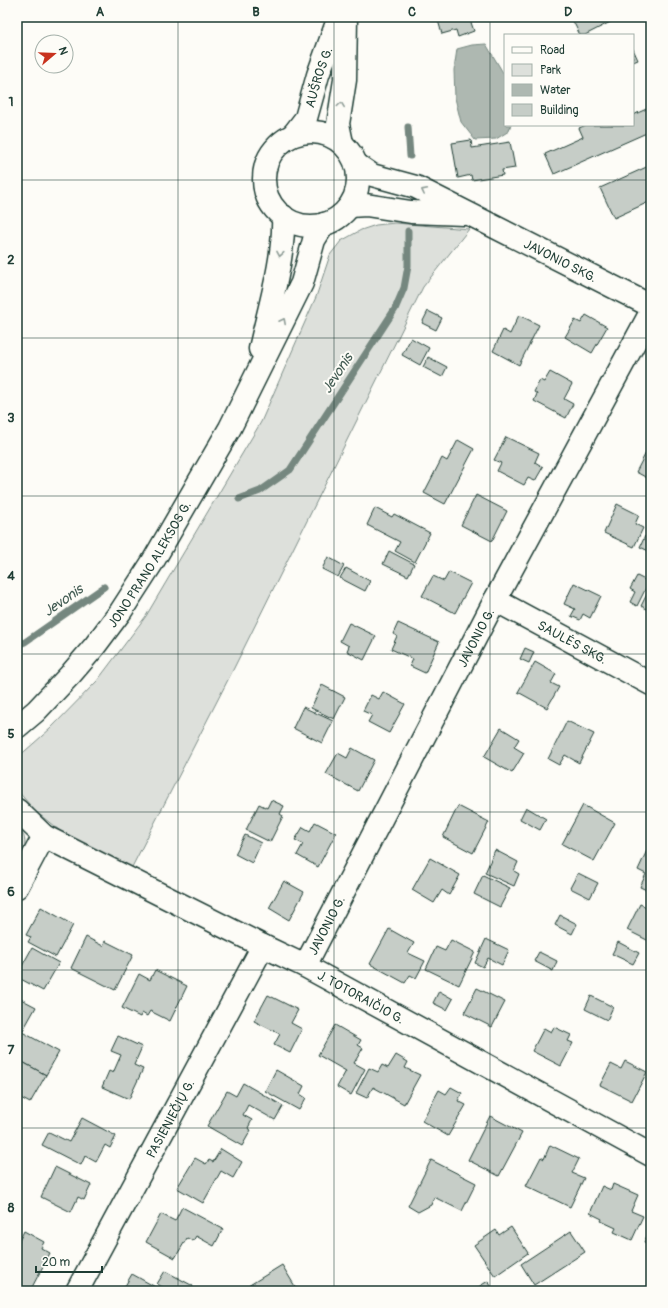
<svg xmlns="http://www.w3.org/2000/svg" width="668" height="1308" font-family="Pangolin,sans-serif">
<rect width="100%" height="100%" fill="#fdfcf7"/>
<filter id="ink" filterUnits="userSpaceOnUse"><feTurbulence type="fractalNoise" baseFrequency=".025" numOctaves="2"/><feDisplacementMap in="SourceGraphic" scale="8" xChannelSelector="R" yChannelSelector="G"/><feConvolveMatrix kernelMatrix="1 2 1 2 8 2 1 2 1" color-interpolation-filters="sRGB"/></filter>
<g filter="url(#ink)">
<g fill="#dde0db" stroke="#7e8e88">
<path d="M395 223 469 229 423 287 233 670 131 869 64 834 35 811 17 790V758L50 729 97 681 146 616 261 422 316 297 330 255 341 241 361 230 376 225Z"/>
<path d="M17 826C30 840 25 850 17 865Z"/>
</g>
<path fill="#aeb8b1" stroke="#75877f" d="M486 44 505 76V125H511L509 131 496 139 475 140 461 122 455 98 454 70 457 49 472 45Z"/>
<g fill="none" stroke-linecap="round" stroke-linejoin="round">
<g stroke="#75877f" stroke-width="7">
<path d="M408 127 410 156"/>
<path d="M239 499 260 491 290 470 395 309 404 288 408 266V231"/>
<path d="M17 645 25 642 104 587"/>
</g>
</g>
<g fill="#c6cdc7" stroke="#1f3d34">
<path d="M437 17H469L474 31 458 37 456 30 442 34Z"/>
<path d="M571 17H620L585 35H580Z"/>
<path d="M633 49 638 60 633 62Z"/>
<path d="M651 107V131L554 174 545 154 583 137 579 128 586 125H633V115Z"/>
<path d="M471 140 472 148 510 142 515 168 502 170 503 175 472 180 471 175 458 178 452 143Z"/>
<path d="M651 165V194L649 195 651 201 614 218 600 188Z"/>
<path d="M428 311 442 318 436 330 422 323Z"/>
<path d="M519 315 539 325 519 365 493 351 503 330 510 334Z"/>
<path d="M586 315 607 327 592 353 565 337 575 320 581 323Z"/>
<path d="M411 338 429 348 420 365 402 355Z"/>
<path d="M428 357 447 367 442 377 423 367Z"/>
<path d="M550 372 572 384 564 399 573 404 566 418 534 401 537 394 534 392 540 380 544 382Z"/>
<path d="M506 437 539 453 535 462 543 467 535 481 528 478 524 485 497 471 501 463 494 460Z"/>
<path d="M458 440 474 449 445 504 424 493 442 458 447 461Z"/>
<path d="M650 445 651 446V480L636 472Z"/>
<path d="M476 495 507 511 492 541 461 525Z"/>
<path d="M617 504 639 515 635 524 643 528 634 547 604 533Z"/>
<path d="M375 508 392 517 394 514 430 533 415 562 395 551 400 542 367 525Z"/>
<path d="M645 536 651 539V552L640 547Z"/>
<path d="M389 551 414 564 408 576 383 564Z"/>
<path d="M328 557 344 566 338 577 322 569Z"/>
<path d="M346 568 370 581 365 591 340 578Z"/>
<path d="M449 572 471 583 455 613 422 596 433 576 444 581Z"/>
<path d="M637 576 649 582 637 606 630 602 635 592 630 589Z"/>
<path d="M574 583 601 596 590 618 583 614 580 620 571 616 575 609 564 604Z"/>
<path d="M651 586V611L641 606Z"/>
<path d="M349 623 376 636 364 660 347 651 349 646 340 641Z"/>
<path d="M398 623 439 642 425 673 410 666 413 659 391 649 397 636 393 634Z"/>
<path d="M525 648 534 652 529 663 520 659Z"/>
<path d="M535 662 556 674 551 683 559 687 547 708 518 692Z"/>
<path d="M322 685 345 697 334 719 311 708Z"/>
<path d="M383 692 405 704 389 733 368 722 372 715 363 711 371 695 379 699Z"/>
<path d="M303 707 333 721 322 743 293 728Z"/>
<path d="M567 721 594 734 579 763 565 755 559 765 548 759Z"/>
<path d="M501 728 519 739 514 747 524 753 512 773 484 757Z"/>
<path d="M352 748 374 760 358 791 326 774 338 753 347 758Z"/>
<path d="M271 800 284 806 280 814 283 816 270 842 246 830 259 804 267 808Z"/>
<path d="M583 805 615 823 594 861 562 844Z"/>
<path d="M458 806 489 822 473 853 443 837Z"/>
<path d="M526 807 546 819 540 830 520 819Z"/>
<path d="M315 822 336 833 318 867 297 855 303 844 295 840 303 827 310 831Z"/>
<path d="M245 835 261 843 252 863 235 854Z"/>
<path d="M649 846 651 847V892L640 887 646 874 638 870Z"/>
<path d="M495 850 518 862 514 871 519 874 514 886 485 873Z"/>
<path d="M430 858 460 875 449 895 442 890 434 903 412 890Z"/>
<path d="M578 873 598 883 590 898 570 888Z"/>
<path d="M483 875 510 888 500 907 474 894Z"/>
<path d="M284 881 304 892 289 920 269 908Z"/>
<path d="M640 904 651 909V942L627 930Z"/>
<path d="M41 907 73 925 56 957 28 942 31 937 26 935Z"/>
<path d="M560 915 577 924 572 934 555 925Z"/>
<path d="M389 929 414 943 408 953 425 961 416 978 410 975 405 983 370 964Z"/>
<path d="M86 937 103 946 105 941 133 955 115 990 71 968Z"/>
<path d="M486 939 509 950 502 965 488 958 483 967 475 963Z"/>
<path d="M451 940 475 952 459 985 426 969 436 947 445 951Z"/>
<path d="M618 942 639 953 633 964 612 954Z"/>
<path d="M32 948 59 963 43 991 17 977V975Z"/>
<path d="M539 952 557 961 553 971 534 961Z"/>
<path d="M155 970 187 986 170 1021 150 1011 147 1016 142 1013 140 1017 122 1008 139 974 150 980Z"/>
<path d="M477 988 505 1002 492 1027 464 1013Z"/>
<path d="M439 991 453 999 447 1010 433 1003Z"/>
<path d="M268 995 298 1010 291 1023 302 1029 290 1053 274 1045 280 1034 254 1021Z"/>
<path d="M591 996 613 1007 607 1020 585 1009Z"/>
<path d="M17 997 36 1007 22 1032 59 1052 46 1075 17 1059Z"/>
<path d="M335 1025 361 1040 358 1045 363 1048 354 1063 365 1069 351 1095 337 1087 346 1071 318 1055Z"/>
<path d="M554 1027 571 1035 568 1041 573 1043 561 1066 532 1051 544 1028 551 1032Z"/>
<path d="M118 1036 142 1047 134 1065 143 1069 129 1099 102 1087 109 1071 113 1073 121 1055 111 1051Z"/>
<path d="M396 1055 408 1062 405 1068 420 1075 404 1104 373 1087 367 1098 356 1093 369 1068 378 1072 382 1065 388 1068Z"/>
<path d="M17 1059 46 1075 30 1103 17 1096Z"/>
<path d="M625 1061 647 1072 632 1101 600 1085 611 1064 621 1069Z"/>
<path d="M276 1070 304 1086 300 1094 306 1098 299 1110 265 1091Z"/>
<path d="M243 1083 283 1106 275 1120 248 1105 243 1115 252 1120 248 1128 251 1130 242 1146 207 1126 227 1091 236 1096Z"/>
<path d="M451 1087 462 1093 458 1101 466 1105 448 1136 422 1121 439 1090 446 1094Z"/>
<path d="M490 1116 522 1133 499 1176 468 1160Z"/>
<path d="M82 1118 116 1136 110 1148 105 1145 96 1162 85 1156 81 1165 42 1145 49 1132 69 1142Z"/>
<path d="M550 1145 579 1159 572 1173 584 1178 570 1207 526 1186 541 1157 544 1159Z"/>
<path d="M221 1149 242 1162 233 1178 221 1171 203 1203 177 1188 195 1158 206 1164 209 1160 213 1162Z"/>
<path d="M431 1160 476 1183 462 1211 434 1197 431 1205 418 1212 408 1206Z"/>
<path d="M55 1167 91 1185 84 1200 78 1197 71 1212 41 1197Z"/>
<path d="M613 1184 638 1195 631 1211 643 1216 632 1240 614 1232 616 1228 601 1221 602 1219 590 1213 602 1186 611 1190Z"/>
<path d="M182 1207 223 1229 214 1246 196 1236 193 1241 187 1238 175 1258 146 1242 161 1214 175 1221Z"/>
<path d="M511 1227 528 1253 495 1276 474 1245 496 1230 499 1235Z"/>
<path d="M651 1228V1245L644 1242Z"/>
<path d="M24 1231 44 1242 41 1248 50 1253 30 1291H26L17 1286V1245Z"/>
<path d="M571 1231 585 1252 534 1285 521 1264Z"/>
<path d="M282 1265 296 1288 291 1291H240Z"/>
<path d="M165 1271 193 1286 191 1291H170L157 1284Z"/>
<path d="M132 1274 159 1289 158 1291H122Z"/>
<path d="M488 1281 494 1291H472Z"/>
</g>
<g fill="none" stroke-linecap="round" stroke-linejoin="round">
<g stroke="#1f3d34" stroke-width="25">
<g id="street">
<path id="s1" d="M356 164 372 175 416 187 651 306"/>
<path d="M350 206 366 205 411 212 464 214"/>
<path id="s2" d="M495 600 651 684"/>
<path id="s3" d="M17 810 44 836 263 946 305 966 651 1155"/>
<path d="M17 887 44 836"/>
<path id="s4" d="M305 966 495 600 651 312"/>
<path id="s5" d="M77 1291 263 946"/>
</g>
</g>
<g stroke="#1f3d34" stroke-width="25">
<g id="secondary">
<circle cx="311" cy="179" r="47"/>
<path id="s6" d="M293 135 306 118 318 75 339 17"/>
<path d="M342 143 338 124 345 80 346 17"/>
<path d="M260 349C269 308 285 257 283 216"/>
<path id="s7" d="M17 727 36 711 70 675 94 647 121 611 152 563 230 428 302 283 314 240 324 224"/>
</g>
</g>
<use href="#street" stroke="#fdfcf7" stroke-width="22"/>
<use href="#secondary" stroke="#fdfcf7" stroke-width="22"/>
</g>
<defs><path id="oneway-chevron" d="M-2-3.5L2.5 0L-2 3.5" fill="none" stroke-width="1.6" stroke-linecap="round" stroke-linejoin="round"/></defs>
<g stroke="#8e9c96">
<use href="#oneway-chevron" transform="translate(341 105) rotate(-82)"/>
<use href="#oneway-chevron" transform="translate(424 191) rotate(-153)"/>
<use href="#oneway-chevron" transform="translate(280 254) rotate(100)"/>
<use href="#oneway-chevron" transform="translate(283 321) rotate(-63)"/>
</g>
</g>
<path fill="none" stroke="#1f3d34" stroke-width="1" stroke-opacity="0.55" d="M178 17V1291M334 17V1291M490 17V1291M17 180H651M17 338H651M17 496H651M17 654H651M17 812H651M17 970H651M17 1128H651"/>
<g text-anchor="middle" stroke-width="4" stroke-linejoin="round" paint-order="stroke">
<g font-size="13" fill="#1f3d34" stroke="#fdfcf7">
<text dy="5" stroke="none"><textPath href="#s6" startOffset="64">AUŠROS G.</textPath></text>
<text dy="5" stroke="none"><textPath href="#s1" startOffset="227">JAVONIO SKG.</textPath></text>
<text dy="5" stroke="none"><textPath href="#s7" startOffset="211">JONO PRANO ALEKSOS G.</textPath></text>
<text dy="5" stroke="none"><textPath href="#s4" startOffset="370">JAVONIO G.</textPath></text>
<text dy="5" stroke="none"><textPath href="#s2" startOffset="88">SAULĖS SKG.</textPath></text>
<text dy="5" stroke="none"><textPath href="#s4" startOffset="46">JAVONIO G.</textPath></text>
<text dy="5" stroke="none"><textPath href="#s3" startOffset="393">J. TOTORAIČIO G.</textPath></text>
<text dy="5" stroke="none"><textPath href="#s5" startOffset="196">PASIENIEČIŲ G.</textPath></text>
</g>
<g font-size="14" font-style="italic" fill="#435c53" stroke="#fdfcf7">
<text transform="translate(337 373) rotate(-57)" y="5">Jevonis</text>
<text transform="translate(63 600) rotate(-35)" y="5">Jevonis</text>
</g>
</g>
<rect width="668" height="1308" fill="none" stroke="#fdfcf7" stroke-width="44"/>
<rect x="504" y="34" width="130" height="92" fill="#fdfcf7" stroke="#a4b0a9"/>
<rect x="512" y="47" width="20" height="6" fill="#fdfcf7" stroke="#a4b0a9"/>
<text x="540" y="54" font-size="12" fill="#1f3d34">Road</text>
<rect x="512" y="64" width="20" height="12" fill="#dde0db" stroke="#a4b0a9"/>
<text x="540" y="74" font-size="12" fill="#1f3d34">Park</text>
<rect x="512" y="84" width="20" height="12" fill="#aeb8b1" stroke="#a4b0a9"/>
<text x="540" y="94" font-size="12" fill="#1f3d34">Water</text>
<rect x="512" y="104" width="20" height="12" fill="#c6cdc7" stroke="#a4b0a9"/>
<text x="540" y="114" font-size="12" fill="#1f3d34">Building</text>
<g transform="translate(54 54) rotate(71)"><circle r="19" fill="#fdfcf7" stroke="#a4b0a9"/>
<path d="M0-3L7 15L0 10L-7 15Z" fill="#c8321e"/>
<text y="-6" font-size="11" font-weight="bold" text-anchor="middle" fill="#1f3d34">N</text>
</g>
<path d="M36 1266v6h66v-6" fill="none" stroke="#1f3d34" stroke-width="2"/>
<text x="42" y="1266" font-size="12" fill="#1f3d34" stroke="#fdfcf7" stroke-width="3" paint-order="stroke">20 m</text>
<rect x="22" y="22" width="624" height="1264" fill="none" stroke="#1f3d34" stroke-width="1.5"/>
<g font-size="13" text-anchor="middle" font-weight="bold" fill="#1f3d34">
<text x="100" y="16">A</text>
<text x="256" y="16">B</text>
<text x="412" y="16">C</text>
<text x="568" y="16">D</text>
<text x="11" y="106">1</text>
<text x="11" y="264">2</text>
<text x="11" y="422">3</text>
<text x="11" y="580">4</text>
<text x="11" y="738">5</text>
<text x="11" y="896">6</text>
<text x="11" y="1054">7</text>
<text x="11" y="1212">8</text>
</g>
</svg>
